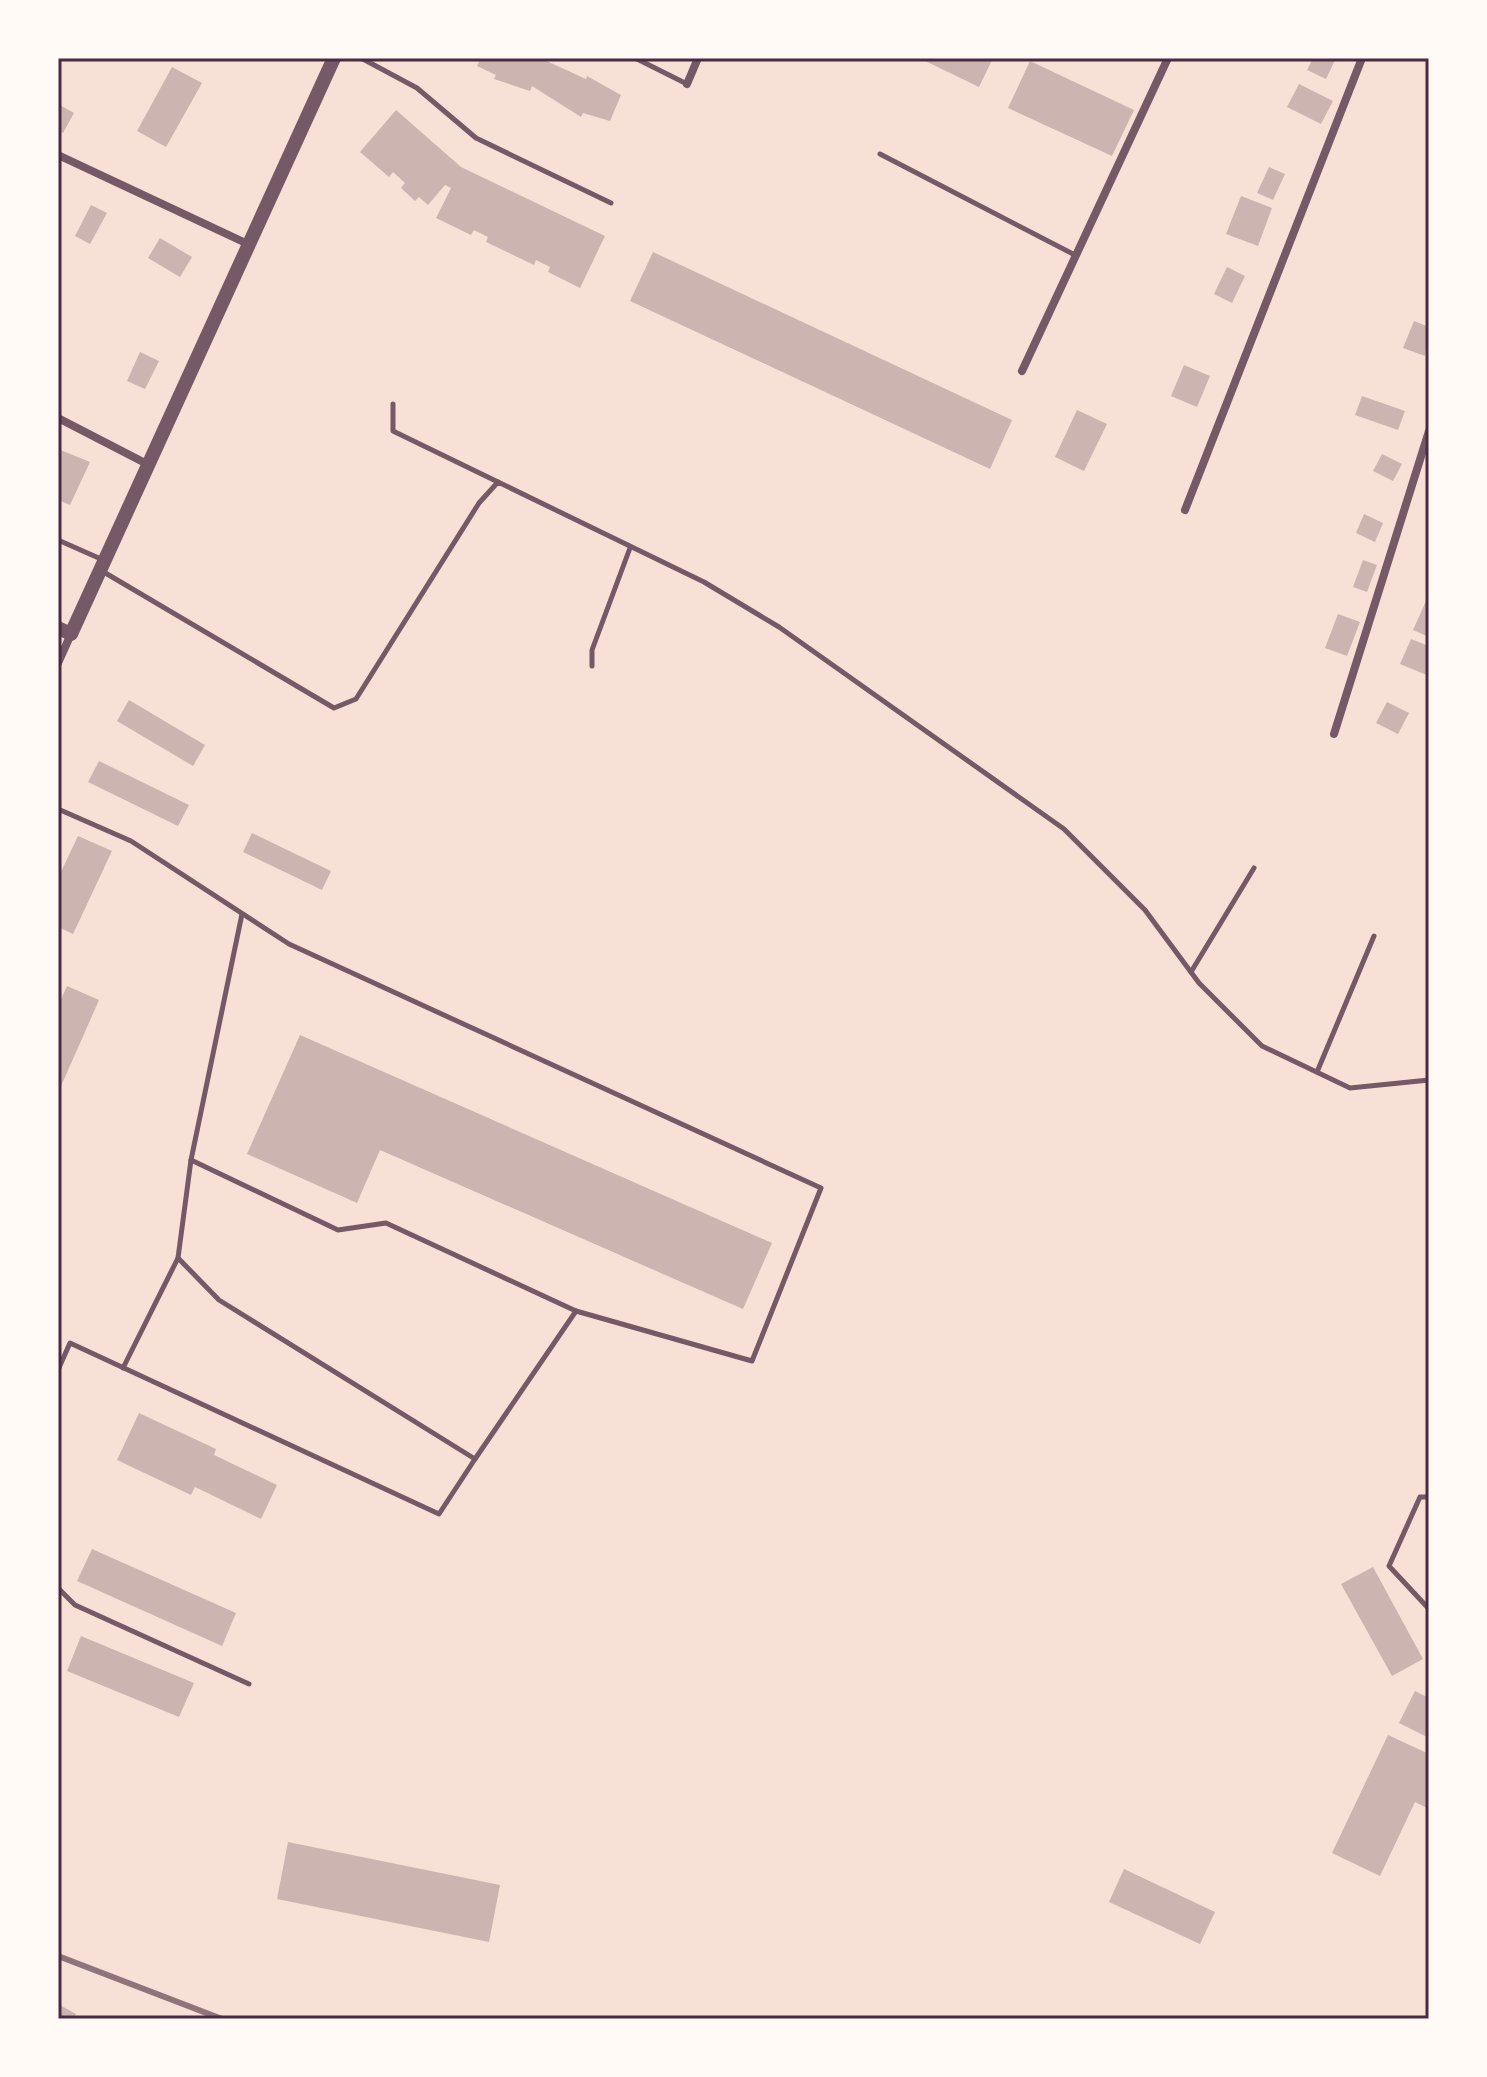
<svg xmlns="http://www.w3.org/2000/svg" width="1487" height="2077" font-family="'Roboto Serif',serif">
<rect width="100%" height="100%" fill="#f7e1d7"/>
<g fill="#ccb4b1">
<path d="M471 58H540L586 79 587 76 621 95 610 121 583 113 581 117 532 86 530 91 494 79 496 75 477 66 479 62Z"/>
<path d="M919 58H993L979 87Z"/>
<path d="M1313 58H1336L1326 79 1307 70Z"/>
<path d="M1030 61 1134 110 1112 156 1008 108Z"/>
<path d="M172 67 202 83 166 147 137 131Z"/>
<path d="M1299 84 1333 101 1321 124 1287 107Z"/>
<path d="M58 104 74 113 63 133 58 130Z"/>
<path d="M396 110 461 167 605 236 580 288 548 272 550 267 536 260 534 265 486 242 488 237 474 230 471 235 436 218 451 188 445 185 428 205 419 197 415 201 401 188 405 183 393 172 389 177 360 152Z"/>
<path d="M1269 167 1285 174 1273 200 1257 193Z"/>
<path d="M1241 196 1272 208 1258 246 1226 234Z"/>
<path d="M91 205 107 213 90 244 75 236Z"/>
<path d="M160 238 192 257 180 277 148 258Z"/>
<path d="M653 252 1012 420 990 469 630 301Z"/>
<path d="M1227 267 1245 276 1232 303 1214 294Z"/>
<path d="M1414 321 1429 327 1425 356 1403 348Z"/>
<path d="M140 352 159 361 145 389 127 381Z"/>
<path d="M1184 365 1210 376 1197 407 1171 396Z"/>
<path d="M1362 396 1405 411 1398 430 1355 415Z"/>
<path d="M1077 410 1107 424 1084 471 1055 457Z"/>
<path d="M58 449 90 462 70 505 58 500Z"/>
<path d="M1382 454 1402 464 1393 481 1373 471Z"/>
<path d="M1364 514 1383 523 1375 542 1356 533Z"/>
<path d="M1363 560 1377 565 1367 592 1353 587Z"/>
<path d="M1426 601 1429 603V637L1413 630Z"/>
<path d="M1338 614 1360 622 1347 656 1325 648Z"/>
<path d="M1411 639 1429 646V676L1400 664Z"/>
<path d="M129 700 205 745 193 766 117 721Z"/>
<path d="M1387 702 1409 713 1398 734 1376 723Z"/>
<path d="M99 761 189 805 178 826 88 782Z"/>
<path d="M252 833 331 871 322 890 243 852Z"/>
<path d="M78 836 112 851 73 934 58 927V878Z"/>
<path d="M67 986 99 1000 58 1093V1006Z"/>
<path d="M300 1035 772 1243 743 1309 380 1150 357 1203 247 1154Z"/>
<path d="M139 1413 216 1449 214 1455 277 1485 261 1519 195 1487 191 1495 117 1460Z"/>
<path d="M92 1549 236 1613 222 1646 77 1581Z"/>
<path d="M1373 1567 1423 1659 1392 1676 1341 1584Z"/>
<path d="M81 1636 194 1683 179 1717 67 1671Z"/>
<path d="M1415 1691 1429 1698V1738L1399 1723Z"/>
<path d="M1388 1735 1429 1754V1809L1415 1802 1380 1876 1332 1853Z"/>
<path d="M288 1842 500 1885 489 1942 277 1899Z"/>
<path d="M1124 1869 1215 1912 1200 1944 1109 1902Z"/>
<path d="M58 2004 76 2014 73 2019H58Z"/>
</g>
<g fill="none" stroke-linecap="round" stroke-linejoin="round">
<g stroke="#755966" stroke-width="5">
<path d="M361 58 417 88 476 138 611 203"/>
<path d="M635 58 687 84"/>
<path d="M880 154 1075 255"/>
<path d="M393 404V431L498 482"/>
<path d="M58 540 101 559"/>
<path d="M102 571 334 708 356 699 479 503 498 482 704 582 779 627 1064 829 1145 910 1199 983 1262 1046 1350 1088 1429 1080"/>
<path d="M592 666V650L630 548"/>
<path d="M58 809 131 841 289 944 821 1188 752 1361 576 1311 386 1223 338 1230 191 1160 178 1258 219 1300 475 1459 439 1514 70 1343 58 1370"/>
<path d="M1191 972 1254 868"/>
<path d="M1317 1072 1374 936"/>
<path d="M191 1160 242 914"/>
<path d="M123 1368 178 1258"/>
<path d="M475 1459 576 1311"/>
<path d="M1429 1497H1420L1389 1566 1429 1609"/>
<path d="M58 1588 75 1605 249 1684"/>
</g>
<g stroke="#755966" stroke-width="8">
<path d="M687 84 698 58"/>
<path d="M58 155 250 245"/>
<path d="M1022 371 1168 58"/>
<path d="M58 418 149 465"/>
<path d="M1185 510 1362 58"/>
<path d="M58 663 71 634"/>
<path d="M1334 734 1429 431"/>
</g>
<path stroke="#755966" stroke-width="14" d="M58 628 71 634 334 58"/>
<path stroke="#8f747c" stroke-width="6" d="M58 1956 222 2019"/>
</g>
<rect width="1487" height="2077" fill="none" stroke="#fffaf5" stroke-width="120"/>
<rect x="60" y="60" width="1367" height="1957" fill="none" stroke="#4a2c40" stroke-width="3"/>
</svg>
